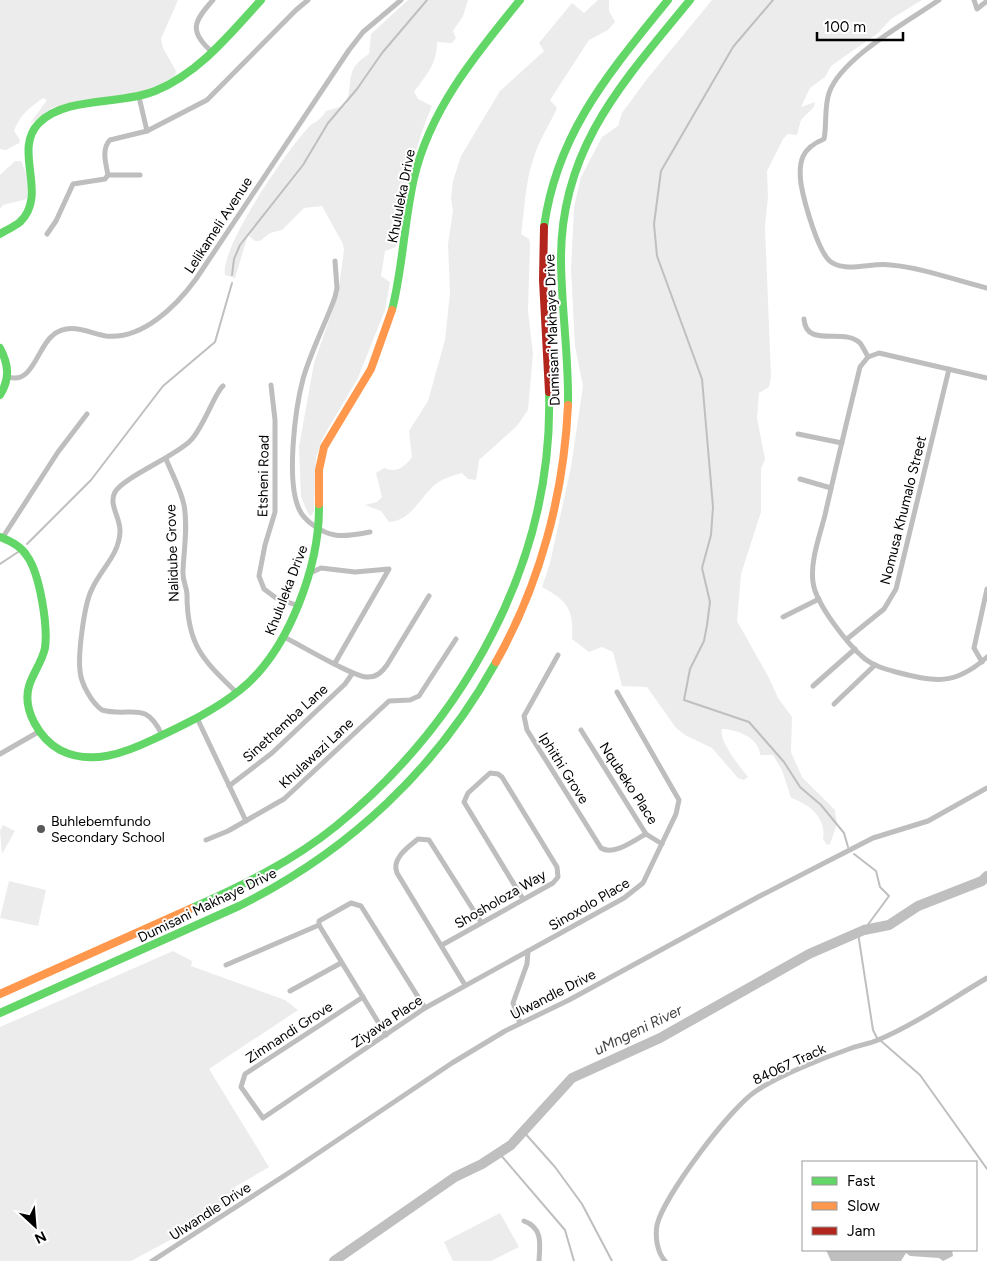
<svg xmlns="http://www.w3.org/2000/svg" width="987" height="1261" font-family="Figtree,sans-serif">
<rect width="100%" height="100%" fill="#fff"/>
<g fill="#ececec">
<path d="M0 0H178L161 39 163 48 176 71 175 76 149 90 52 108 29 125 47 100 43 98C30 107 19 116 14 131L20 140 19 143 6 150 0 149Z"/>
<path d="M408 0H468L463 16 453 31 456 38 452 43 437 42C437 65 426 75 414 92L418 99 432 106C412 152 405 199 396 247L385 251 381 276 390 282 385 310 358 378 322 439 316 458 314 511 311 516 308 513 301 497 299 447 314 363 338 295 344 250 343 244 322 206 304 208 282 230 270 233 260 241H255L248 235 235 278 225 275C220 247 286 152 307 129 314 120 317 125 326 111L346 105C354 82 343 70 369 54L371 34Z"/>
<path d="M598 0H609V11L615 22 608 30 589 40 550 100 557 108C550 124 540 138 534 157 525 181 525 208 521 234L529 239 530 243 528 311 533 354 528 410 517 426 479 460 476 480 468 479 462 473C453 475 445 478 437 483 421 495 412 521 389 522L381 511 365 505 377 502 382 497 376 473 384 468C396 473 404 468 412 457L409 431 428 401 445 340 450 293 448 244 453 211 451 198 453 181 461 156 500 91 544 51 539 43 572 3 584 13Z"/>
<path d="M712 0H922L891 19 878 33 831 66 825 77 810 88 801 107 815 102 814 107 801 120 797 135 788 134 783 139 767 171 768 197 765 226 771 377 769 387 759 393 757 418 765 459 761 469V512L741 574 737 621 769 678 778 698 792 717 791 752 802 777 835 810 837 824 830 844 827 845 823 839C827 818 809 804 791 798L782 770 773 755H760C760 738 736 729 722 729 718 740 740 767 748 777L744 780 738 778 712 748 685 735 676 728 647 687 622 686 613 652 602 647 589 652 572 639C574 610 568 601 542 587L550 563 571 467 583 386 575 346 571 270 574 207 581 177 602 137 618 126 622 113 647 79Z"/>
<path d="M15 161H21L28 178 27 199 3 205 0 209V222V175Z"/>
<path d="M3 825 15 831 2 854 0 831Z"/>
<path d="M9 881 46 890 38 926 0 918Z"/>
<path d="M173 951 192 961 191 966 285 1000 298 1010 209 1069 269 1167 235 1187V1198L187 1231 131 1261H0V1027Z"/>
<path d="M500 1213 519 1247 491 1261H453L444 1242Z"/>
</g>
<path fill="#bfbfbf" d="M826 1250H952L953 1256 943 1261 939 1258 910 1256 906 1253 901 1261H831Z"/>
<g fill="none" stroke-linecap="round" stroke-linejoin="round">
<g stroke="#bfbfbf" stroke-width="2">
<path d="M773 0 733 47 661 171 654 224 657 256 702 379 713 507 711 535 702 568 710 602 707 625 704 641 690 669 684 700 749 722 784 762 800 787 821 805 844 833 848 847"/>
<path d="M232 275 234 259 240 245 303 165 328 123 357 89 382 53 427 0"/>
<path d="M27 544 91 480 163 386 215 342 232 283"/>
<path d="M0 564 18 552"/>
<path d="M854 854 876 871 880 887 889 896 864 930"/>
<path d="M858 933 873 1030 877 1038"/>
<path d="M881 1041 920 1075 987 1169"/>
<path d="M523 1131 555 1167 582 1204 612 1261"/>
<path d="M499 1153 565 1230 574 1261"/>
</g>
<path stroke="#bfbfbf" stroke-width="10" d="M334 1261 455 1177 482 1164 511 1145 572 1078 660 1038 809 954 864 930 889 925 918 906 982 881 987 876"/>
<g stroke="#bebebe" stroke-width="5">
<path d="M939 0C907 22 841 58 829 93 824 108 827 124 824 139 802 148 798 161 801 184 804 201 818 253 831 262 847 273 872 262 891 265 923 268 955 280 987 288"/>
<path d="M974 0 977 9 987 1"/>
<path d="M212 52C188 31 194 21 213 0"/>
<path d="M139 97 147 131"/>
<path d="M108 175C106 164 101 149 110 140L147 131 207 100 296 10 308 0"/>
<path d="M108 175H140"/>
<path d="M47 234 56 221 73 184 105 179 108 175"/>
<path d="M335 261 337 288 335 297C325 325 311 351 303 379 295 409 286 481 299 509 304 521 322 533 335 535 346 537 359 534 370 532"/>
<path d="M804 319C806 349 844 327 860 343 863 347 866 353 868 357"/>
<path d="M9 377C32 385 38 347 52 336 69 321 88 333 106 336 143 340 177 305 196 279L349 50 363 32 401 0"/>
<path d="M987 378 879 353 868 357 860 367C848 417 836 466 825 515 820 535 810 561 813 582 815 603 848 645 865 659 874 666 885 669 896 672 935 682 955 686 987 657"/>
<path d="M271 385 275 420V512L265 545 259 576 264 589 276 598 296 605"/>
<path d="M798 434 842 443"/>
<path d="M166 459C172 474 181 490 184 505 188 526 184 549 183 570 182 581 187 587 187 595 187 645 203 660 237 693"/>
<path d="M800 479 831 488"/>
<path d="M3 537 58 452 87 414"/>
<path d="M308 574 321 568 355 572 389 569 335 663"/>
<path d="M783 617 819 599"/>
<path d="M282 636C299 644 354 678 368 677 377 677 382 672 387 665L429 596"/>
<path d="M847 639 884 609 896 589 949 369"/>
<path d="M558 655 524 716 527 730 601 848C614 856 634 840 646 834"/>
<path d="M982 662 974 648 987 589"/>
<path d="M813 686 855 649"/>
<path d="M834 704 875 665"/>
<path d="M197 718 246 821"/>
<path d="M581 730 646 834 662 844"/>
<path d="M162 735C145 699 132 718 102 710 92 703 81 684 80 671 78 654 84 604 92 589 101 569 119 555 120 532 121 518 108 505 115 492 124 477 174 457 190 441 203 429 215 392 223 386"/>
<path d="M0 754 40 731"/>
<path d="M229 786 272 753 345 684 352 674"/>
<path d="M206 840 228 831 284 799 389 701 410 700 419 696 456 639"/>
<path d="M442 945 553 883 558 877 557 867 502 777 498 774 490 773 468 793 464 802 523 899"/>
<path d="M226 965 319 925"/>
<path d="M465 985 397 873C391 859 408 847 418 839L429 840 481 922"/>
<path d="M290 991 341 963"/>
<path d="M363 997 245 1074 241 1087 263 1118 425 1008 624 898 643 883 676 814 679 800 617 692"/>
<path d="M520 1023 513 1003 527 964 528 951"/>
<path d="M386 1035 319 925V921L351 903 361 906 425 1008"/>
<path d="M524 1221C543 1228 540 1244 539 1261"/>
<path d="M152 1261 290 1172 452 1063 505 1031 569 1000 758 897 873 838 928 821 987 788"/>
<path d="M665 1261C657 1252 655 1237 657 1225 664 1196 730 1108 756 1091 778 1076 823 1058 849 1049 859 1045 869 1044 878 1040 916 1024 951 999 987 978"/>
</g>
<g stroke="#63d668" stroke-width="8">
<path d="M544 227C557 132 610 72 668 0"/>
<path d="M0 234C6 230 14 227 20 222 49 194 12 150 39 123 66 96 121 105 155 91 199 73 230 34 261 0"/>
<path d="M392 310C403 267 404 222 414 178 430 109 476 54 520 0"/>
<path d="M0 348C9 365 10 379 0 395"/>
<path d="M568 405C569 356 561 307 561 258 561 147 624 81 690 0"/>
<path d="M0 537C11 541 21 546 27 556 40 574 48 626 45 648 42 662 33 673 29 686 22 710 40 739 60 750 91 766 125 753 154 739 183 725 214 711 240 690 289 651 320 565 319 504"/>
<path d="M192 908C242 886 293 861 336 826 465 721 554 561 549 392"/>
<path d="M0 1013 239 906C348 852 437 769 496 662"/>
</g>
<g stroke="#ff974d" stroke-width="8">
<path d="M319 504V470L324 447 371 369 392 310"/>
<path d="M496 662C540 584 564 495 568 405"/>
<path d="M0 994 192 908"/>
</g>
<path stroke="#b3261e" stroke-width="8" d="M544 227 543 280 549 392"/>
</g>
<circle fill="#595959" stroke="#fff" stroke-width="2" cx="41" cy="829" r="5"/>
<g text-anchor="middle" stroke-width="4" stroke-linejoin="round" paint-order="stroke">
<g font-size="14" fill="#000" stroke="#fff">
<text transform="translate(401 196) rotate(-79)" y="5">Khululeka Drive</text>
<text transform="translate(218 225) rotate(-57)" y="5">Lelikameli Avenue</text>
<text transform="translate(552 330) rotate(-92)" y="5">Dumisani Makhaye Drive</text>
<text transform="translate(263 476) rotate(-89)" y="5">Etsheni Road</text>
<text transform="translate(903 510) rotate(-76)" y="5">Nomusa Khumalo Street</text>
<text transform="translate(172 553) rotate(-92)" y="5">Nalidube Grove</text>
<text transform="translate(286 590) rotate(-69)" y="5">Khululeka Drive</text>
<text transform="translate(285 723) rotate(-42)" y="5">Sinethemba Lane</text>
<text transform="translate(316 753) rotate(-43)" y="5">Khulawazi Lane</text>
<text transform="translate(564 768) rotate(58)" y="5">Iphithi Grove</text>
<text transform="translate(629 783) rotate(57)" y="5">Nqubeko Place</text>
<text transform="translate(500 899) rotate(-30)" y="5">Shosholoza Way</text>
<text transform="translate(589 904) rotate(-30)" y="5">Sinoxolo Place</text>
<text transform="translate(207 905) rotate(-26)" y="5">Dumisani Makhaye Drive</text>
<text transform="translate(553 994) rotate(-27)" y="5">Ulwandle Drive</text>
<text transform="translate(387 1021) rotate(-34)" y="5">Ziyawa Place</text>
<text transform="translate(289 1032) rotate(-33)" y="5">Zimnandi Grove</text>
<text transform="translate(789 1064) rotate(-25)" y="5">84067 Track</text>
<text transform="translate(210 1211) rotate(-33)" y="5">Ulwandle Drive</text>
</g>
<g font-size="14" fill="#000" stroke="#fff" text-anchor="start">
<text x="51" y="826">Buhlebemfundo<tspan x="51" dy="16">Secondary School</tspan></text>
</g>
<g font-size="15" font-style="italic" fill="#444" stroke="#fff">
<text transform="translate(638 1030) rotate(-26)" y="5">uMngeni River</text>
</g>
</g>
<rect x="802" y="1161" width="175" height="90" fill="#ffffff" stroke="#999999"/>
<rect x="812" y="1177" width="25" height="8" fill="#63d668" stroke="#999999"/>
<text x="847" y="1186" font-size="15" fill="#000000">Fast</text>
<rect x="812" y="1202" width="25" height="8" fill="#ff974d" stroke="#999999"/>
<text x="847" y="1211" font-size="15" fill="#000000">Slow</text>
<rect x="812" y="1227" width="25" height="8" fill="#b3261e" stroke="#999999"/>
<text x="847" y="1236" font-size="15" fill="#000000">Jam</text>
<g transform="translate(35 1226) rotate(154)" stroke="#ffffff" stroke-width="4" paint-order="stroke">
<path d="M0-4L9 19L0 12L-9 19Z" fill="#000000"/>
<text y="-8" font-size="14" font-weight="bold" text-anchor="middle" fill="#000000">N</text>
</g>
<path d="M817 32v8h86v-8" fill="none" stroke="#000000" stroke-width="2.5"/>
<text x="824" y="32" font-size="15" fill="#000000" stroke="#ffffff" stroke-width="4" paint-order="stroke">100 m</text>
</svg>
